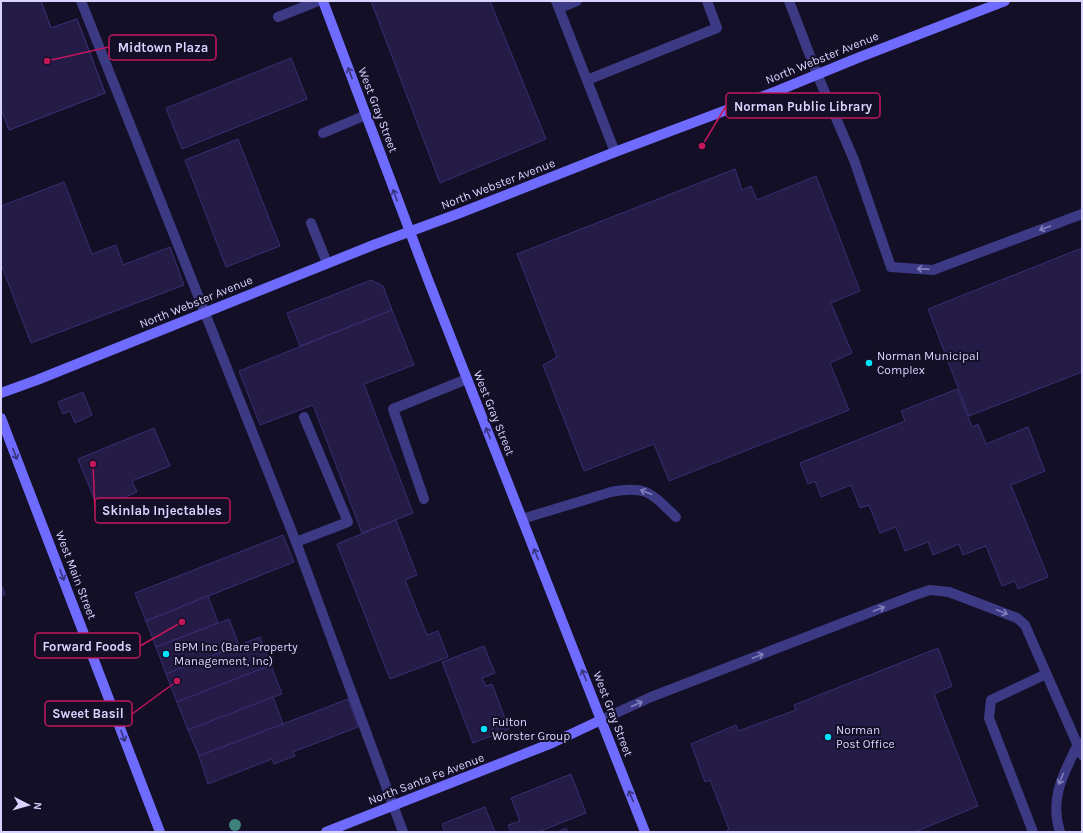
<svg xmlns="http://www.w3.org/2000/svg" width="1083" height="833" font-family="Karla,sans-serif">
<rect width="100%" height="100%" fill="#130f26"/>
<g fill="#241b47" stroke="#3b2d73">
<path d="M1 1H41L51 28 77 19 105 93 9 130 1 108Z"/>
<path d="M1 1H41L51 28 77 19 105 93 9 130 1 108Z"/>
<path d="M371 1H490L546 139 440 183Z"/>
<path d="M291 58 307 99 182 149 166 108Z"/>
<path d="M238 139 280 246 226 267 185 160Z"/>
<path d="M735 169 742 190 751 186 757 200 816 176 860 291 831 303 852 353 830 363 849 410 669 481 654 444 584 471 543 365 557 357 517 254Z"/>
<path d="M64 182 92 254 116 245 123 265 170 247 184 285 31 343 1 264V206Z"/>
<path d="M1082 248V372L969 416 928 309Z"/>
<path d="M371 280 383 286 392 310 300 346 287 313Z"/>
<path d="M392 310 414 365 364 384 413 513 362 533 313 405 260 425 239 371Z"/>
<path d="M957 389 972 427 978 424 986 444 1028 427 1045 471 1011 485 1048 577 1018 589 1015 581 1002 586 986 546 963 555 959 544 933 555 928 542 905 551 896 527 880 533 869 505 860 508 851 485 821 497 815 481 808 484 800 463 905 421 901 411Z"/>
<path d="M83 392 92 415 75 423 70 411 63 414 58 402Z"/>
<path d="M154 428 170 466 132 481 137 492 98 508 78 459Z"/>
<path d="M396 520 417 575 405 580 427 635 438 631 448 657 390 679 337 544Z"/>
<path d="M283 535 294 562 146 621 135 593Z"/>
<path d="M1 584 5 594 1 596Z"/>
<path d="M208 596 218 623 156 647 146 621Z"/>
<path d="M229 619 239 645 166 674 156 647Z"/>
<path d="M260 637 271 665 177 702 166 674Z"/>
<path d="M484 646 495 673 482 678 486 686 492 684 509 729 473 743 442 662Z"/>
<path d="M938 648 952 686 934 694 978 806 915 832H725L729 829 710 780 705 782 691 744 736 725 738 731 796 710 794 705Z"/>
<path d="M271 665 282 694 188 730 177 702Z"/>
<path d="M273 697 283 724 199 756 188 730Z"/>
<path d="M348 699 358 727 293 752 295 756 274 764 272 759 208 784 199 756Z"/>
<path d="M571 774 586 813 538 832H511L508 825 520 821 511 798Z"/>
<path d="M485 807 495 832H445L442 824Z"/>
<path d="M566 828 568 832H557Z"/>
</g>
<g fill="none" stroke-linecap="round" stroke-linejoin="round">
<g stroke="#3d3a85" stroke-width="10">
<path d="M81 1 296 542 403 832"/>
<path d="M556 1 615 152"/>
<path d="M559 8 577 1"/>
<path d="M278 17 318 1"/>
<path d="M817 74 854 160 891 267 933 270 1082 214"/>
<path d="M587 80 717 28 707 1"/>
<path d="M323 133 366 115"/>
<path d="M311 223 327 263"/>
<path d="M424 499 393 409 467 379"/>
<path d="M522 519 611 492C647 485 651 493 676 517"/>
<path d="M296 542 348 522 304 417"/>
<path d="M601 720 651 697 915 595 930 590 949 592 1017 618 1025 625 1082 755"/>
<path d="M1033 832 989 718 991 700 1046 674"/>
<path d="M1060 832C1049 798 1064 773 1078 744L1080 743"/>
</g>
<path stroke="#3d3a85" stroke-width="10" d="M789 1 817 74"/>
<g stroke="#6f6bff" stroke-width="10">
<path d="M323 1 427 277 645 832"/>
<path d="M1 393 37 380 376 244 460 213 615 152 777 91 860 57 1005 1"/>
<path d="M1 418 160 832"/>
<path d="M326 832 552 743 601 720"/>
</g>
</g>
<circle fill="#3d827b" cx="235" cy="825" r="6"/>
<defs><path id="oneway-shaft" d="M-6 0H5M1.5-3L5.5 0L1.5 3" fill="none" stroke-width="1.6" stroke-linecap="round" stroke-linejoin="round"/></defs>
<g stroke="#38347d">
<use href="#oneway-shaft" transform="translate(350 73) rotate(-111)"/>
<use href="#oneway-shaft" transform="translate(395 195) rotate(-110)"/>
<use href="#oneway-shaft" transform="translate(488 433) rotate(-112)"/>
<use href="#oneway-shaft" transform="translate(15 454) rotate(69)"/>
<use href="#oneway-shaft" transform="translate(536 554) rotate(-112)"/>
<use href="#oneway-shaft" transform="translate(62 575) rotate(69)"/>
<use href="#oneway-shaft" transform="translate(584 675) rotate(-112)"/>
<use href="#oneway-shaft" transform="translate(123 736) rotate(69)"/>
<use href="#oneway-shaft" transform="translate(631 796) rotate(-112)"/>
</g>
<g stroke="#837fbc">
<use href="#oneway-shaft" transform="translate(1045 228) rotate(160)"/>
<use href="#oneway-shaft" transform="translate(923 269) rotate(-176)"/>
<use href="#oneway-shaft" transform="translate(646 492) rotate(-159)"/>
<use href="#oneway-shaft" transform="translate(879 609) rotate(-21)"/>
<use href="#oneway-shaft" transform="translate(1002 612) rotate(22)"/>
<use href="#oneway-shaft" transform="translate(758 656) rotate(-21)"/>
<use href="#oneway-shaft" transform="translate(637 704) rotate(-24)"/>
<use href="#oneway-shaft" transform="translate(1061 779) rotate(112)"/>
</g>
<g fill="#00e5ff" stroke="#130f26" stroke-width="1.5">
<circle cx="869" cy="363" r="4"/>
<circle cx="166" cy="654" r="4"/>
<circle cx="484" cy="729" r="4"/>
<circle cx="828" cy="737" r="4"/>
</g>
<g text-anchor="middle" stroke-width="4" stroke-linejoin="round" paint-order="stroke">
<g font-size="12" fill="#d9d4ff" stroke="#130f26">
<text transform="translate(822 58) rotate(-22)" y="4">North Webster Avenue</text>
<text transform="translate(378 110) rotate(69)" y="4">West Gray Street</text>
<text transform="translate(498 184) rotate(-21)" y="4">North Webster Avenue</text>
<text transform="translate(196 302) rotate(-22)" y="4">North Webster Avenue</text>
<text transform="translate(494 413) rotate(68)" y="4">West Gray Street</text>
<text transform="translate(76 575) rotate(69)" y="4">West Main Street</text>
<text transform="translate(613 714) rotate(69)" y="4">West Gray Street</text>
<text transform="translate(426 779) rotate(-21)" y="4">North Santa Fe Avenue</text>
</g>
<g font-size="12" fill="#d9d4ff" stroke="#130f26" text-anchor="start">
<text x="877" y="360">Norman Municipal<tspan x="877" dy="14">Complex</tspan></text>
<text x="174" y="651">BPM Inc (Bare Property<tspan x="174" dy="14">Management, Inc)</tspan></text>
<text x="492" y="726">Fulton<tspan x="492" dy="14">Worster Group</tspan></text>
<text x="836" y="734">Norman<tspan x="836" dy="14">Post Office</tspan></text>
</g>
</g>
<path fill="none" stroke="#c2185b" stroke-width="1.5" d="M47 61L109 47M702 146L726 106M93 464L95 510M182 622L140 646M177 681L132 714"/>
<g fill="#c2185b" stroke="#130f26" stroke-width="1.5">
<circle cx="47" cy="61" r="4"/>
<circle cx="702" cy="146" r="4"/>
<circle cx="93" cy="464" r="4"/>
<circle cx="182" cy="622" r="4"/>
<circle cx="177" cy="681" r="4"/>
</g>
<g fill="#130f26" stroke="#c2185b" stroke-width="1.5">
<rect x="109" y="35" width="107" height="25" rx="4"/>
<rect x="726" y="93" width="154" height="25" rx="4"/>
<rect x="95" y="498" width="135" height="25" rx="4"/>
<rect x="35" y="633" width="105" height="25" rx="4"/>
<rect x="45" y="701" width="87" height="25" rx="4"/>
</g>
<g font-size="13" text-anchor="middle" font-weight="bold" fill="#d9d4ff">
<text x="163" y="52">Midtown Plaza</text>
<text x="803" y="111">Norman Public Library</text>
<text x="162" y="515">Skinlab Injectables</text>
<text x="87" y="651">Forward Foods</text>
<text x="88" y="718">Sweet Basil</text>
</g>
<rect width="1083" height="833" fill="none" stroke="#d9d4ff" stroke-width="4"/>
<g transform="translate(28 805) rotate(96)" stroke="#130f26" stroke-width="3" paint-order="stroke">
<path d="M0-3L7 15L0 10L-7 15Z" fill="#d9d4ff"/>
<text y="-6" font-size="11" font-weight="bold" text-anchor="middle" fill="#d9d4ff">N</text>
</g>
</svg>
